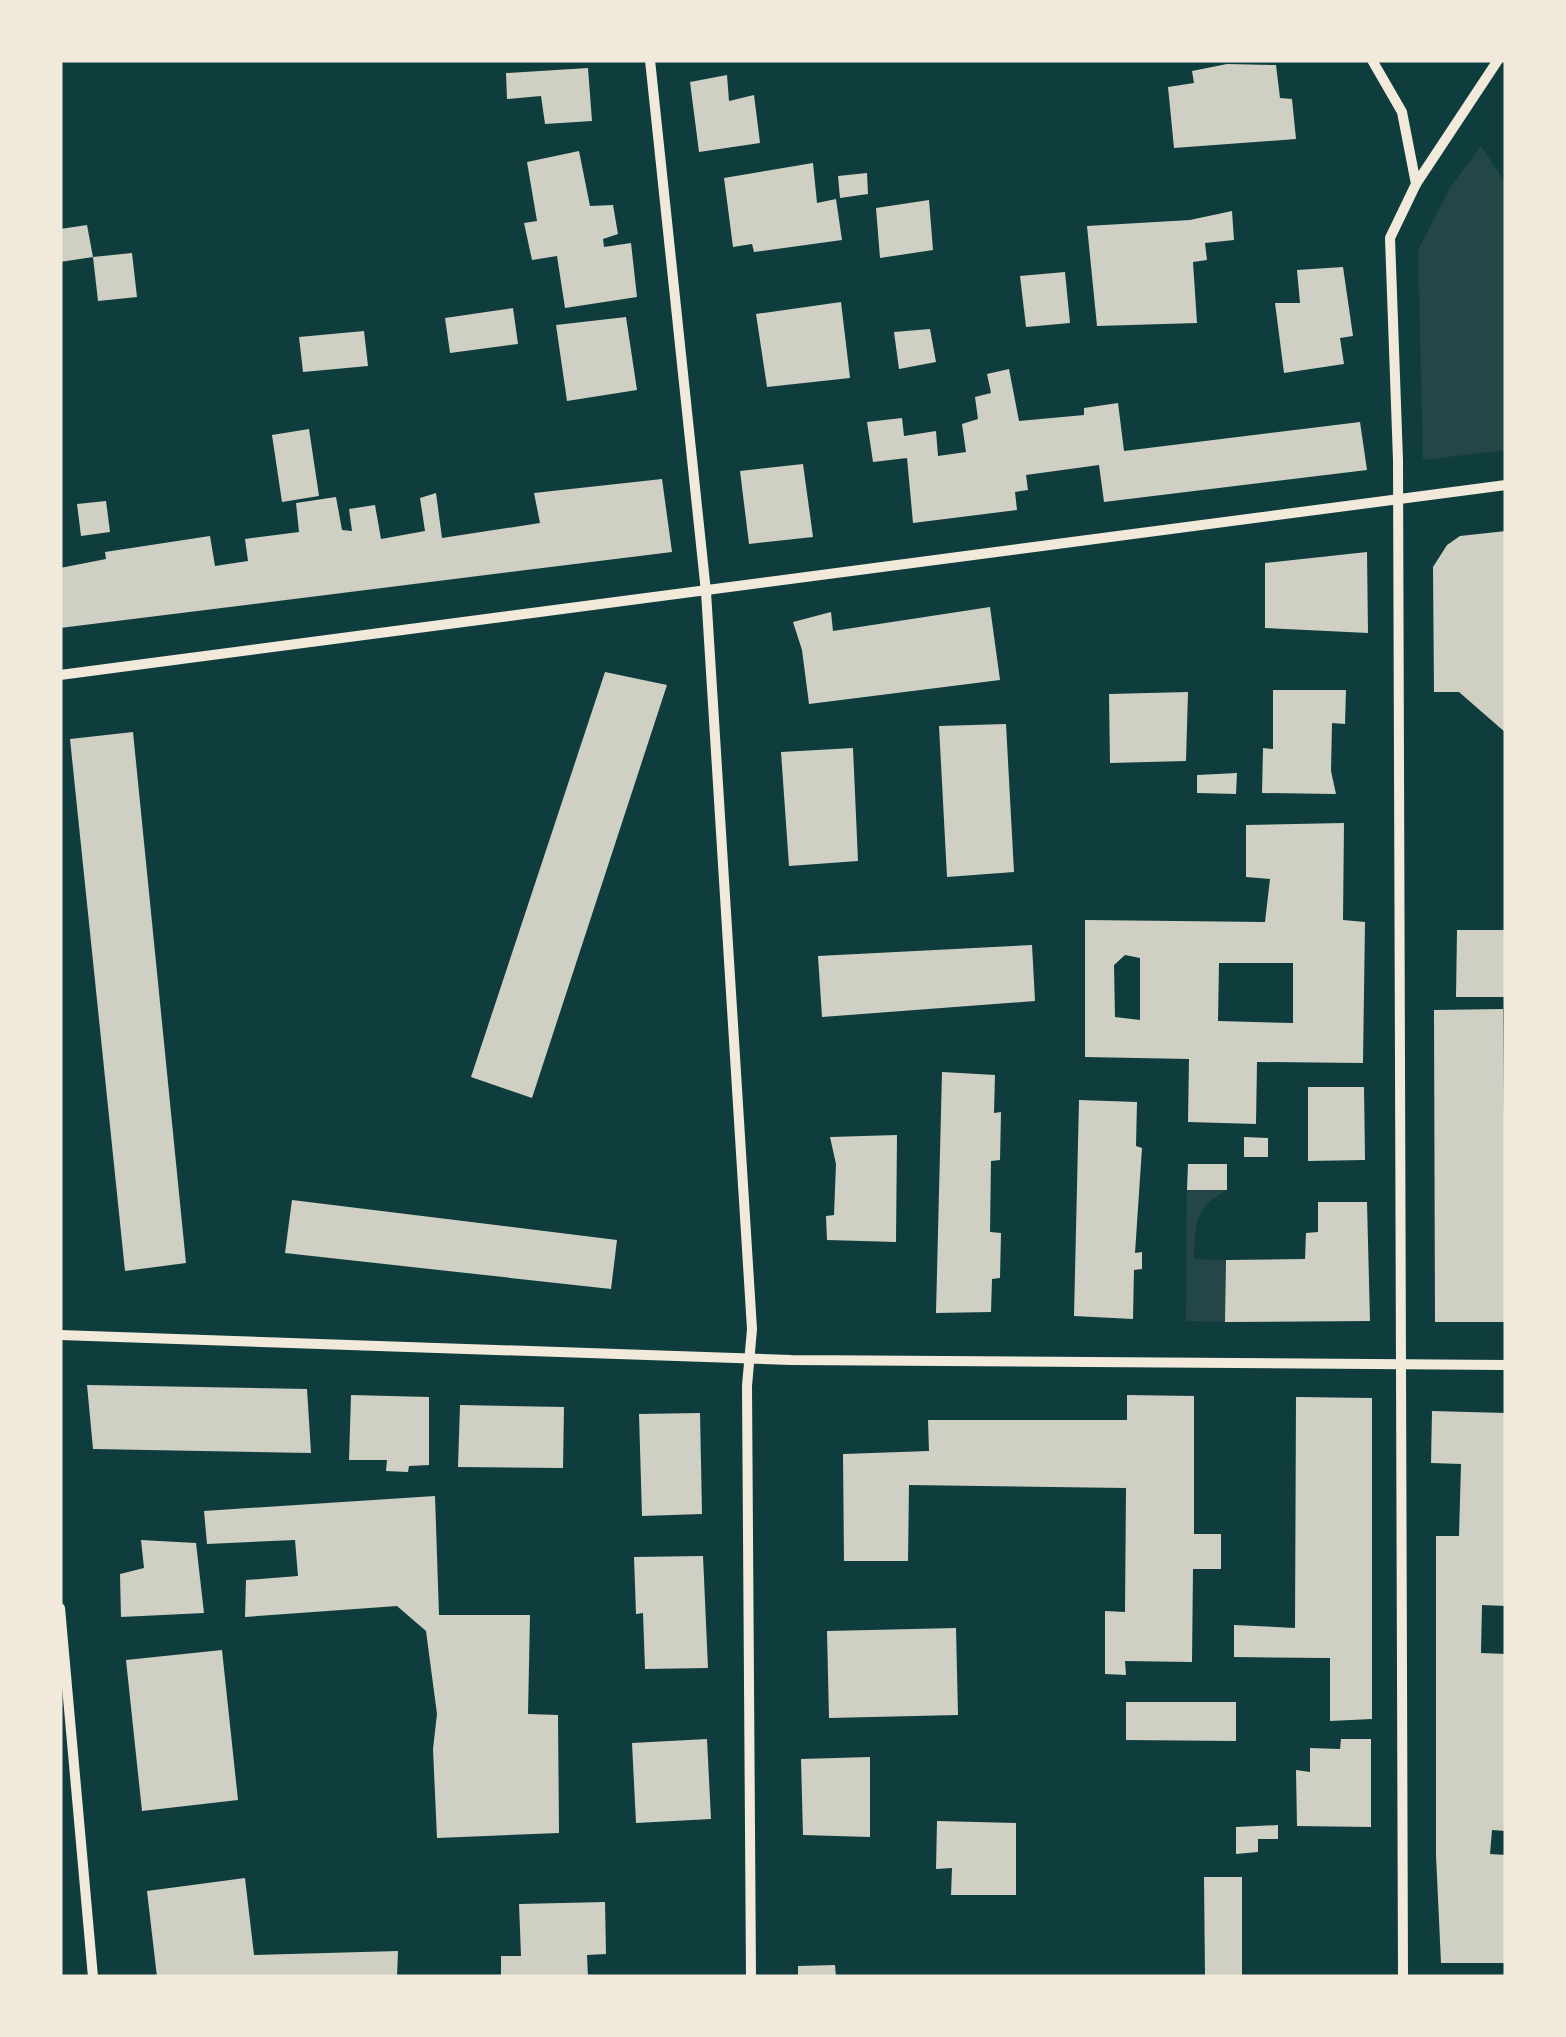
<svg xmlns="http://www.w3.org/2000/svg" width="1566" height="2037" font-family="'Source Sans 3',sans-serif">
<rect width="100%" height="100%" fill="#0f3d3e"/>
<g fill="#244646">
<path d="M1481 146 1506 184V450L1423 460 1418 250 1451 186Z"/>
<path d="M1187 1190H1227C1192 1210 1196 1222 1194 1259L1226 1260 1225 1322 1186 1321Z"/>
</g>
<g fill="#cfcfc3" fill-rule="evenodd">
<path d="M1227 64 1276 65 1280 98 1292 99 1296 139 1174 148 1168 87 1194 83 1192 71Z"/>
<path d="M588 68 592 121 545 124 541 96 507 99 506 73Z"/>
<path d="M727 75 729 101 754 95 760 143 699 152 690 82Z"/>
<path d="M579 151 590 206 613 205 618 234 603 239 604 247 631 243 637 297 565 308 557 256 532 260 524 223 537 221 527 162Z"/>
<path d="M813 163 817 203 836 199 842 240 754 252 752 244 733 247 724 178Z"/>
<path d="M867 173 868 194 840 198 838 176Z"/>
<path d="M929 200 933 250 880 258 876 208Z"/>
<path d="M1232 211 1234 240 1205 243 1207 260 1193 262 1197 323 1097 326 1087 226 1190 220Z"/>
<path d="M87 225 93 257 60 262V229Z"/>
<path d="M132 253 137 297 98 301 93 257Z"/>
<path d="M1343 267 1353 336 1340 338 1344 364 1284 373 1275 303H1300L1297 270Z"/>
<path d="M1065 272 1070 323 1026 327 1020 276Z"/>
<path d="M841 302 850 378 767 387 756 314Z"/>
<path d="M513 308 518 344 450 353 445 318Z"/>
<path d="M626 317 637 390 567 401 556 325Z"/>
<path d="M930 329 936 362 899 369 894 332Z"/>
<path d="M364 331 368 366 303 372 299 337Z"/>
<path d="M1009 369 1019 421 1084 415V408L1118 403 1124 451 1360 422 1367 470 1104 502 1099 465 1026 475 1028 490 1015 492 1017 510 913 523 907 458 873 462 867 422 902 418 904 436 936 431 938 456 966 452 962 424 978 419 975 397 991 393 987 374Z"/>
<path d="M309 429 319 496 282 502 272 435Z"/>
<path d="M803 464 813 537 749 544 740 471Z"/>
<path d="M662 479 672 552 60 628V568L106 559 105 552 210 536 215 566 248 561 245 539 299 532 296 503 336 497 342 530 352 531 349 509 375 505 381 539 425 531 420 498 436 493 442 538 540 523 534 493Z"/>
<path d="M106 501 110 532 81 536 77 504Z"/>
<path d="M1506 531V733L1459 692H1434L1433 567 1447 545 1460 536Z"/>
<path d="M1367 552 1368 633 1265 628V563Z"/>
<path d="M990 607 1000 680 809 704 802 650 793 622 831 612 833 631Z"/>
<path d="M605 672 667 685 532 1098 471 1077Z"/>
<path d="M1273 690H1346L1345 724 1332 723 1331 771 1336 794 1262 793 1263 748 1273 749Z"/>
<path d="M1188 692 1186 761 1110 763 1109 694Z"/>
<path d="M1006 724 1014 872 947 877 939 726Z"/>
<path d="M133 732 186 1263 125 1271 70 739Z"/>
<path d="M853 748 858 861 789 866 781 752Z"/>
<path d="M1237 773 1236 794 1197 793V775Z"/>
<path d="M1344 823 1343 920 1365 922 1363 1063 1257 1062 1256 1124 1188 1122 1189 1059 1085 1057V920L1265 922 1270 879 1246 877V825ZM1125 955 1140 958V1020L1115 1017 1114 965ZM1219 963H1293V1023L1218 1021Z"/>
<path d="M1457 930H1506V997H1456Z"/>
<path d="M1032 945 1035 1001 822 1017 818 956Z"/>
<path d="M1503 1009 1506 1322H1435L1434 1010Z"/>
<path d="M942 1072 995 1075 994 1113 1001 1112 1000 1160 991 1161 990 1232 1001 1233 1000 1278 992 1279 991 1312 936 1313Z"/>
<path d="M1308 1087H1364L1365 1160 1308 1161Z"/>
<path d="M1079 1100 1137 1102 1136 1146 1142 1148 1135 1253 1142 1252V1269L1134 1270 1133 1319 1074 1316Z"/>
<path d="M897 1135 896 1242 827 1240 826 1216 834 1215 836 1164 830 1137Z"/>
<path d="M1244 1137 1268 1138V1157H1244Z"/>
<path d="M1188 1164H1227V1190H1187Z"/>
<path d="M292 1200 617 1240 611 1289 285 1253Z"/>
<path d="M1318 1202H1367L1370 1321 1225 1322 1226 1260 1305 1259 1306 1233 1318 1232Z"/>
<path d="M87 1385 307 1389 311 1453 93 1449Z"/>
<path d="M351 1395 429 1397V1465L409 1466 408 1472 386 1471 387 1460H349Z"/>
<path d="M1127 1395 1194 1396V1534H1221V1569H1193L1192 1662 1125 1661 1126 1675 1105 1674V1611L1125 1612 1126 1488 909 1485 908 1561H844L843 1454 929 1451 928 1420H1127Z"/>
<path d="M1296 1397 1372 1398V1719L1330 1721V1658L1234 1657V1625L1295 1628Z"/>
<path d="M460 1405 564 1407 563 1468 458 1467Z"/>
<path d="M1432 1411 1506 1413V1606L1482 1605 1481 1653 1506 1654V1831L1492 1830 1490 1854 1506 1855V1963H1441L1436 1855V1536H1459L1461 1464 1431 1463Z"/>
<path d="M700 1413 702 1514 642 1516 639 1414Z"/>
<path d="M435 1496 439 1615H530L528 1714 558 1715 559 1833 437 1838 433 1749 437 1714 426 1631 397 1606 245 1617 246 1580 298 1576 295 1540 207 1544 204 1511Z"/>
<path d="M141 1540 196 1543 204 1613 121 1617 120 1574 144 1568Z"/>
<path d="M703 1556 708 1668 645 1669 643 1613 636 1614 634 1557Z"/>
<path d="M956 1628 958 1715 829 1718 827 1631Z"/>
<path d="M222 1650 238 1800 142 1811 126 1660Z"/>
<path d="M1126 1702H1236V1741L1126 1740Z"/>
<path d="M707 1739 711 1819 636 1823 632 1743Z"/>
<path d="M1341 1739H1371V1827L1297 1826 1296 1770 1310 1772V1748L1340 1749Z"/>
<path d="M870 1757V1837L803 1835 801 1759Z"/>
<path d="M937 1821 1016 1823V1895H951L952 1868 936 1869Z"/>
<path d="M1278 1825V1839H1258V1852L1236 1854V1827Z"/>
<path d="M1204 1877H1242V1977H1205Z"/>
<path d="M245 1878 254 1955 398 1951 397 1977H157L147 1891Z"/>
<path d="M605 1902 606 1954 587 1955 588 1977H501V1956H521L519 1904Z"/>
<path d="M835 1965 836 1977H798V1966Z"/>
</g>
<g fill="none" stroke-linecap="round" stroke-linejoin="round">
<g stroke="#f1e9da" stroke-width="10">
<path d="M650 60 706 592 752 1329 747 1386 751 1977"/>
<path d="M1372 60 1402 112 1416 184 1390 238 1398 460 1403 1977"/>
<path d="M1416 184 1498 60"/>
<path d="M60 675 1506 485"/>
<path d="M60 1335 791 1360 1506 1365"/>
<path d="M60 1608 93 1977"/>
</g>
</g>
<rect width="1566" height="2037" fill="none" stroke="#f1e9da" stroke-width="125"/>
</svg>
